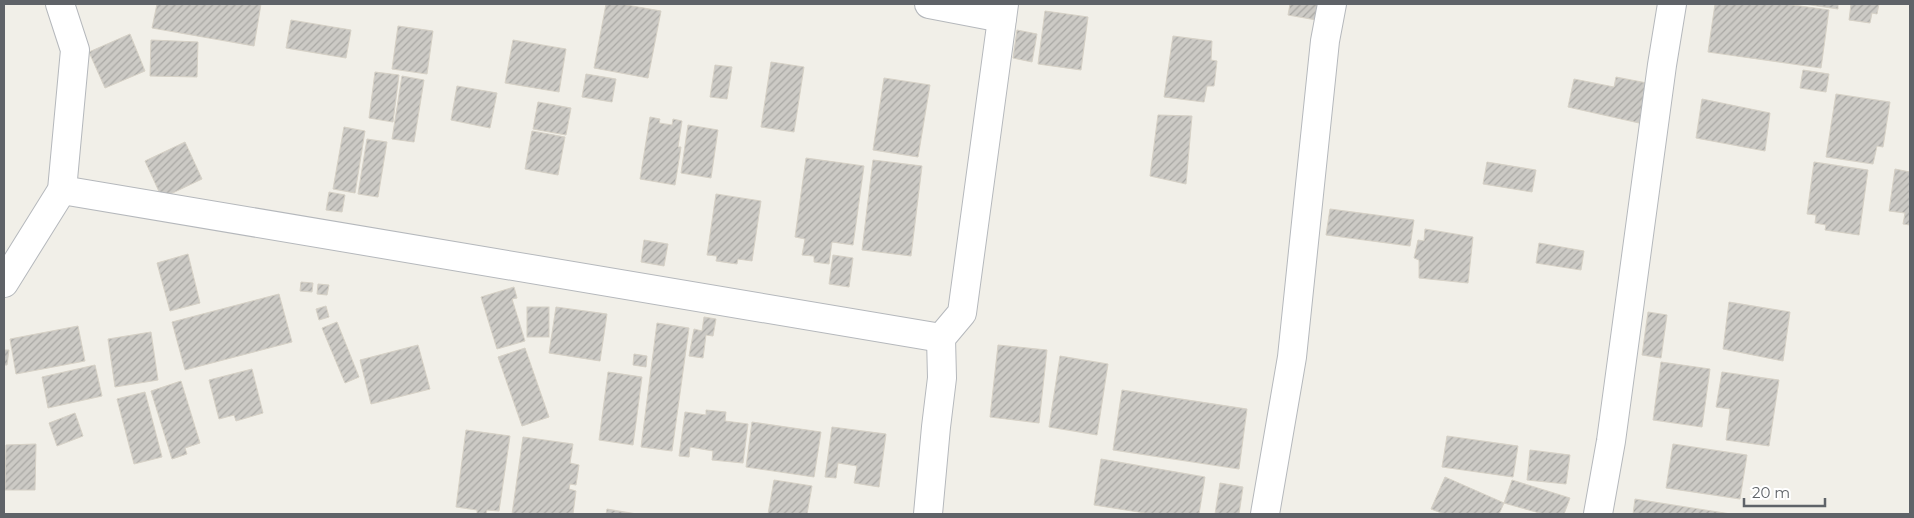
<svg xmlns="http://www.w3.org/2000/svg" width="1914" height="518" font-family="Montserrat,sans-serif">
<defs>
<pattern id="building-hatch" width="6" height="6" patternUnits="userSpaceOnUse" patternTransform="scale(1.25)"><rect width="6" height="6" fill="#cccac5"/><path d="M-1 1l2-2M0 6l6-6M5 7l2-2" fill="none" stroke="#a9a8a4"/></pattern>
</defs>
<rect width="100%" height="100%" fill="#f1efe8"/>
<g fill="url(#building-hatch)" stroke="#d6d1c6">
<path d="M157 4H261L254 46 152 28Z"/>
<path d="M606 4H621L661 11 648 78 594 68Z"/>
<path d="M1290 4H1325L1322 21 1288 15Z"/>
<path d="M1715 4H1786L1829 10 1821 68 1708 52Z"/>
<path d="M1804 4H1838V9Z"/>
<path d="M1851 4H1879L1877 14 1872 13 1870 23 1849 20Z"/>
<path d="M1045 11 1088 17 1081 70 1038 64Z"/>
<path d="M291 20 351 30 346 58 286 48Z"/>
<path d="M398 26 433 31 427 74 392 69Z"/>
<path d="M1017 30 1037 34 1032 62 1013 58Z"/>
<path d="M130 34 145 71 105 88 89 52Z"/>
<path d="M1173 36 1212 41 1211 60 1217 61 1214 86H1207L1204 102 1164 97Z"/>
<path d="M151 40 198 42 197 77 150 76Z"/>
<path d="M513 40 566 49 559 92 505 83Z"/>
<path d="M771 62 804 67 794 132 761 127Z"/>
<path d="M715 65 732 67 727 99 710 97Z"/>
<path d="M1803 70 1829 74 1826 92 1800 88Z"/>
<path d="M375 72 399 75 393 122 369 118Z"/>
<path d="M586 74 616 79 612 102 582 97Z"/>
<path d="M402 76 424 80 414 142 392 139Z"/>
<path d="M1616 77 1647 83 1639 123 1568 107 1574 79 1614 87Z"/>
<path d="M884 78 930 85 918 157 873 150Z"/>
<path d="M457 86 497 93 490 128 451 120Z"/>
<path d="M1836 94 1890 102 1883 147 1877 146 1873 164 1826 157Z"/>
<path d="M1702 99 1770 113 1765 151 1696 138Z"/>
<path d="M538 102 571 108 566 135 533 129Z"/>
<path d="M1158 115 1192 116 1186 184 1150 176Z"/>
<path d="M650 117 660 119 659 123 672 125 673 119 682 121 678 147H681L675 185 640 179Z"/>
<path d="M688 125 718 130 711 178 681 173Z"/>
<path d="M344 127 365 131 355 193 333 189Z"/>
<path d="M532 131 565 137 558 175 525 169Z"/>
<path d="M367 139 387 142 378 197 358 194Z"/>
<path d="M185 142 202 179 162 198 145 161Z"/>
<path d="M806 158 864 166 853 245 832 242 829 264 814 262V256L802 255 805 239 795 237Z"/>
<path d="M873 160 922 166 911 256 862 250Z"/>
<path d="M1487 162 1536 170 1532 192 1483 184Z"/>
<path d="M1814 162 1868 170 1859 235 1825 230 1826 225 1815 223 1816 215 1807 214Z"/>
<path d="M1895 169 1910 172V225L1903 224 1905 213 1889 211Z"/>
<path d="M329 192 345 195 342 212 326 210Z"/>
<path d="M716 194 761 201 752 261 738 259 737 264 716 261 717 256 707 255Z"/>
<path d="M1330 209 1414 220 1410 246 1326 235Z"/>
<path d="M1425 229 1473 237 1468 283 1419 278V260L1414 258 1418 240 1424 241Z"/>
<path d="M644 240 668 244 664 266 641 262Z"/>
<path d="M1539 243 1584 251 1581 270 1536 263Z"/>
<path d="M188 254 200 303 170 311 157 263Z"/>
<path d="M833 255 853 258 849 287 829 284Z"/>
<path d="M301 282 313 283 312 292 300 291Z"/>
<path d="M318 284 329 285 327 295 317 294Z"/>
<path d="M514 287 517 298 512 299 525 341 497 349 481 297Z"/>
<path d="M279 294 292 342 185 370 172 322Z"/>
<path d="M1729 302 1790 312 1783 361 1723 349Z"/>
<path d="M326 306 329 317 319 320 316 309Z"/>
<rect x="527" y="307" width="22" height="30"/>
<path d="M556 307 607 314 600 361 549 353Z"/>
<path d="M1648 312 1667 315 1661 358 1642 355Z"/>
<path d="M704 317 716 319 713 336 706 335 703 358 689 356 694 329 702 331Z"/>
<path d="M337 322 359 377 345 383 322 328Z"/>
<path d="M657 323 689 328 672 451 641 447Z"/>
<path d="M78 326 85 361 16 374 10 339Z"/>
<path d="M151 332 158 380 115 387 108 339Z"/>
<path d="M418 345 430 389 371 404 360 360Z"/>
<path d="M998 345 1047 350 1039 423 990 417Z"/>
<path d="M525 348 549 417 522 426 498 357Z"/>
<path d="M4 350H9L7 365H4Z"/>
<path d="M634 354 647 356 646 367 633 365Z"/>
<path d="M1060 356 1108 364 1097 435 1049 427Z"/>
<path d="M1661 362 1710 369 1702 427 1653 420Z"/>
<path d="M95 365 102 396 48 408 42 377Z"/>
<path d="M252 369 263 413 236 421 234 415 219 419 209 380Z"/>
<path d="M608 372 642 377 633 445 599 440Z"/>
<path d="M1722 372 1779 380 1769 446 1726 440 1730 409 1716 407Z"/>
<path d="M181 381 200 443 185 448 187 454 172 459 151 391Z"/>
<path d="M1122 390 1247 409 1239 469 1113 450Z"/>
<path d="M145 392 162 457 134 464 117 399Z"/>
<path d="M706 410 726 412 725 421 748 424 743 463 712 460 713 451 690 447 689 457 679 456 685 412 706 415Z"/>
<path d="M75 413 83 436 57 446 49 423Z"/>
<path d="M752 422 821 432 814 477 746 467Z"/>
<path d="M832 427 886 434 879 487 854 483 857 466 838 463 836 478 825 477Z"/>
<path d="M466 430 510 436 499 511 487 510 486 514H477V510L456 507Z"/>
<path d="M1447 436 1518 446 1513 477 1442 467Z"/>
<path d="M523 437 573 444 570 463 579 465 576 485 570 484 569 489 576 491 573 514H512Z"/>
<path d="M36 444 35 490H5L6 445Z"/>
<path d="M1673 444 1747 455 1740 499 1666 488Z"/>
<path d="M1530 450 1570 455 1566 484 1527 480Z"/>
<path d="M1101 459 1205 477 1199 514H1151L1094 505Z"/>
<path d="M1445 477 1504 503 1499 514H1444L1431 509Z"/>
<path d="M774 480 812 486 807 514H768Z"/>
<path d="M1512 480 1570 498 1564 514H1543L1504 503Z"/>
<path d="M1220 483 1243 487 1239 514H1215Z"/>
<path d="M1635 499 1731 514H1633Z"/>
<path d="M607 509 637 514H606Z"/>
</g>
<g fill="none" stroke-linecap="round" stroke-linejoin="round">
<g stroke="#b5b8bc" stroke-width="30">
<g id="street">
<path d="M929 4 1002 18"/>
<path d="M62 190 941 338"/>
<path d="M4 283 62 190 75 50 60 4"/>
<path d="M928 514 936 427 942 378 941 338 962 313 1004 4"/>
<path d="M1265 514 1292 357 1325 41 1332 4"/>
<path d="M1598 514 1611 441 1662 65 1672 4"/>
</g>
</g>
<use href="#street" stroke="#fff" stroke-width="28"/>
</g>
<rect width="1914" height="518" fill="none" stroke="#5f6368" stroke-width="10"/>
<path d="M1744 498v8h81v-8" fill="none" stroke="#5f6368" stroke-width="2.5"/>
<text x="1752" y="498" font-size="15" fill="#5f6368" stroke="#ffffff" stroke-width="4" paint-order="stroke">20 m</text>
</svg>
